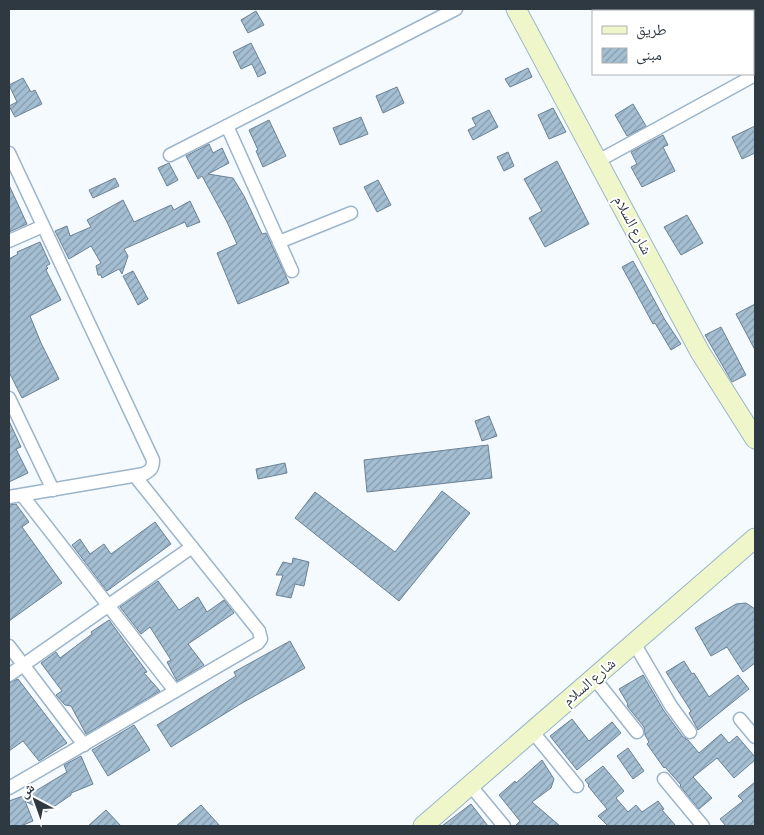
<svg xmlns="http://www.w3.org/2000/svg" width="764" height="835" font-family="'Sofia Sans Condensed','Noto Naskh Arabic',sans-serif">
<defs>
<pattern id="building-hatch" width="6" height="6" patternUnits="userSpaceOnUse" patternTransform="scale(1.25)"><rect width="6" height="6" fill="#a4bed2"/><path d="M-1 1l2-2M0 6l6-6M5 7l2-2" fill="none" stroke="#869bac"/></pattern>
</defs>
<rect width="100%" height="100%" fill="#f5faff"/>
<g fill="url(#building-hatch)" stroke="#6a8295">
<path d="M256 11 264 25 248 33 241 20Z"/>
<path d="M251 43 266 73 258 77 252 64 241 69 233 52Z"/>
<path d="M528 68 532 77 510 87 505 79Z"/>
<path d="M23 78 31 92 35 90 42 104 15 117 9 106 17 102 9 85Z"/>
<path d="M397 87 404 103 383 113 376 96Z"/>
<path d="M633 104 646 126 627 136 615 115Z"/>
<path d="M553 108 566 132 549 139 538 115Z"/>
<path d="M489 110 498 127 473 140 468 130 476 126 472 118Z"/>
<path d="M361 117 368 134 340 145 333 128Z"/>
<path d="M269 120 286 156 263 167 256 151 258 150 249 130Z"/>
<path d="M755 126V153L742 159 732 137Z"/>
<path d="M663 135 668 145 663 147 675 171 642 187 631 167 637 164 631 152Z"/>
<path d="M209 144 213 153 222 148 229 163 208 174 233 178 244 196 262 234 266 233 289 283 238 304 217 253 237 244 227 222 202 176 198 179 186 156Z"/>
<path d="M508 152 514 166 504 171 497 157Z"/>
<path d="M557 161 589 224 545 247 529 218 542 211 524 179Z"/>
<path d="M169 163 178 180 167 186 158 168Z"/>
<path d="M115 178 119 186 93 198 89 190Z"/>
<path d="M378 180 391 205 377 212 364 187Z"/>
<path d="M9 185 27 224 9 232Z"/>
<path d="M123 200 134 222 171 205 174 210 190 201 200 222 187 227 185 222 124 249 128 256 122 274 119 269 102 278 101 275H98L96 266 101 263 91 246 69 259 55 231 67 226 70 236 91 227 87 220Z"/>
<path d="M687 215 703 243 681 255 664 227Z"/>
<path d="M40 242 50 264 46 266 48 268 46 270 61 300 30 316 41 343 59 379 22 398 9 372V259L18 254 17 252Z"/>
<path d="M633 261 665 320 681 344 671 350 655 323 653 324 622 267Z"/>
<path d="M133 271 148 299 138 305 123 276Z"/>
<path d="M755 304V350L736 314Z"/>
<path d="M721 327 746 375 732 382 705 335Z"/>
<path d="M489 416 497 436 482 441 475 421Z"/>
<path d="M9 421 21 447 16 449 28 473 9 482Z"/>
<path d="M488 445 492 478 367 492 364 460Z"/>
<path d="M285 463 287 473 258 479 256 469Z"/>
<path d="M442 491 470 513 399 601 295 518 315 492 395 552Z"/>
<path d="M16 504 29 522 22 527 62 583 9 621V505Z"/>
<path d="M155 522 171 544 107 591 72 545 80 539 90 554 104 544 111 554Z"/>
<path d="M293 558 309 562 304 586 295 584 291 598 276 595 283 575H276L283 562 292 564Z"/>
<path d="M158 581 179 610 198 597 207 612 224 600 234 613 188 644 204 665 177 681 167 662 171 660 150 627 141 634 120 607Z"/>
<path d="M746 603 755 609V663L743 672 727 647 711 656 695 628 736 604Z"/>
<path d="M109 620 147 672 144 673 160 691 86 734 71 706 65 705 56 695 62 691 41 663 56 652 60 658 92 634 91 632Z"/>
<path d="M290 641 305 668 242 703 171 747 157 725 236 676 234 672Z"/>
<path d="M684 661 692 674 694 673 709 697 738 675 749 689 698 730 689 713 691 711 666 672Z"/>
<path d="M643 675 664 711 683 737 688 740 699 753 721 734 729 743 737 736 755 757V760L734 778 717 758 693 777 712 798 699 809 680 786 681 785 665 767 664 768 647 744 649 742 645 735 644 727 628 707 627 705 628 704 619 689Z"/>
<path d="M18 679 67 743 39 761 23 741 9 751V683Z"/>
<path d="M572 719 589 741 612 722 621 733 577 770 550 736Z"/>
<path d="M134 725 150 750 108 776 92 750Z"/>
<path d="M628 748 644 771 633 779 617 756Z"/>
<path d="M81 756 93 784 71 793V795L46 812 25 801 33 821 21 826H9V801L23 796 24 798 67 772 64 765Z"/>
<path d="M542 760 554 779 551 788 532 802 560 826H515L520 821 499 795 515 781 516 783Z"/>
<path d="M603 766 624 791 616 798 628 812 636 805 642 812 658 801 664 809 662 810 676 826H608L598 816 607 809 588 786 589 785 585 780Z"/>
<path d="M755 782V826H726L720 819 743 801 738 796Z"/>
<path d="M471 804 488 826H442Z"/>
<path d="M201 805 220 826H176Z"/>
<path d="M106 810 121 826H88Z"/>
</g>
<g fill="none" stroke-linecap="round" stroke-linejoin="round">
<g stroke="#9cb5ca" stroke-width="15">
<g id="minor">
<path d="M746 9 748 11"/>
<path d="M753 21 755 25"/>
<path d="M227 126 292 271"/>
<path d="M9 153 153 460C153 468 151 470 144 474L9 497"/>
<path d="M170 155 456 9"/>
<path d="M598 161 755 75"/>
<path d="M9 241 43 226"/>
<path d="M279 242 351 213"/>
<path d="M9 398 53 490"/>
<path d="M22 495 175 691"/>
<path d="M634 643 671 706 690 732"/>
<path d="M9 646 84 745"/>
<path d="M9 675 192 547"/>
<path d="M594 678 637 732"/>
<path d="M740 719 755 737"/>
<path d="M532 731 577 786"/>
<path d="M664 779 703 826"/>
<path d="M470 785 504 826"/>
<path d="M9 788 258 643 261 639 259 631 135 476"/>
</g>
</g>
<g stroke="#9cb5ca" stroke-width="21">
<g id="secondary">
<path d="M516 9 700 352 755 439"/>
<path d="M423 826 755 538"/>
</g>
</g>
<use href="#minor" stroke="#fff" stroke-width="12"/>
<use href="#secondary" stroke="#eff7ca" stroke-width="19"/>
</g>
<g text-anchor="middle" stroke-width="4" stroke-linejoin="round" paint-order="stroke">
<g font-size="15" fill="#2f3941" stroke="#fff">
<text transform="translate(633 225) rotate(62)" y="5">شارع السلام</text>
<text transform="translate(589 682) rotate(-41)" y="5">شارع السلام</text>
</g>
</g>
<rect width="764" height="835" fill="none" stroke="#2f3941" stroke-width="20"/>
<rect x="592" y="10" width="162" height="65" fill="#ffffff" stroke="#acb0b3"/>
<rect x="602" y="26" width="25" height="8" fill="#eff7ca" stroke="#acb0b3"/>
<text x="636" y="35" font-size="15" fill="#2f3941">طريق</text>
<rect x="602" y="48" width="25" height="15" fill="url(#building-hatch)" stroke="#acb0b3"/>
<text x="636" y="60" font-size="15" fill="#2f3941">مبنى</text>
<g transform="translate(35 800) rotate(319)" stroke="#ffffff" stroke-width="4" paint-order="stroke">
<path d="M0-4L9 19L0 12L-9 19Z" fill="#2f3941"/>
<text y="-8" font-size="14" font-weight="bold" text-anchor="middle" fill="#2f3941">ش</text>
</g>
</svg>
